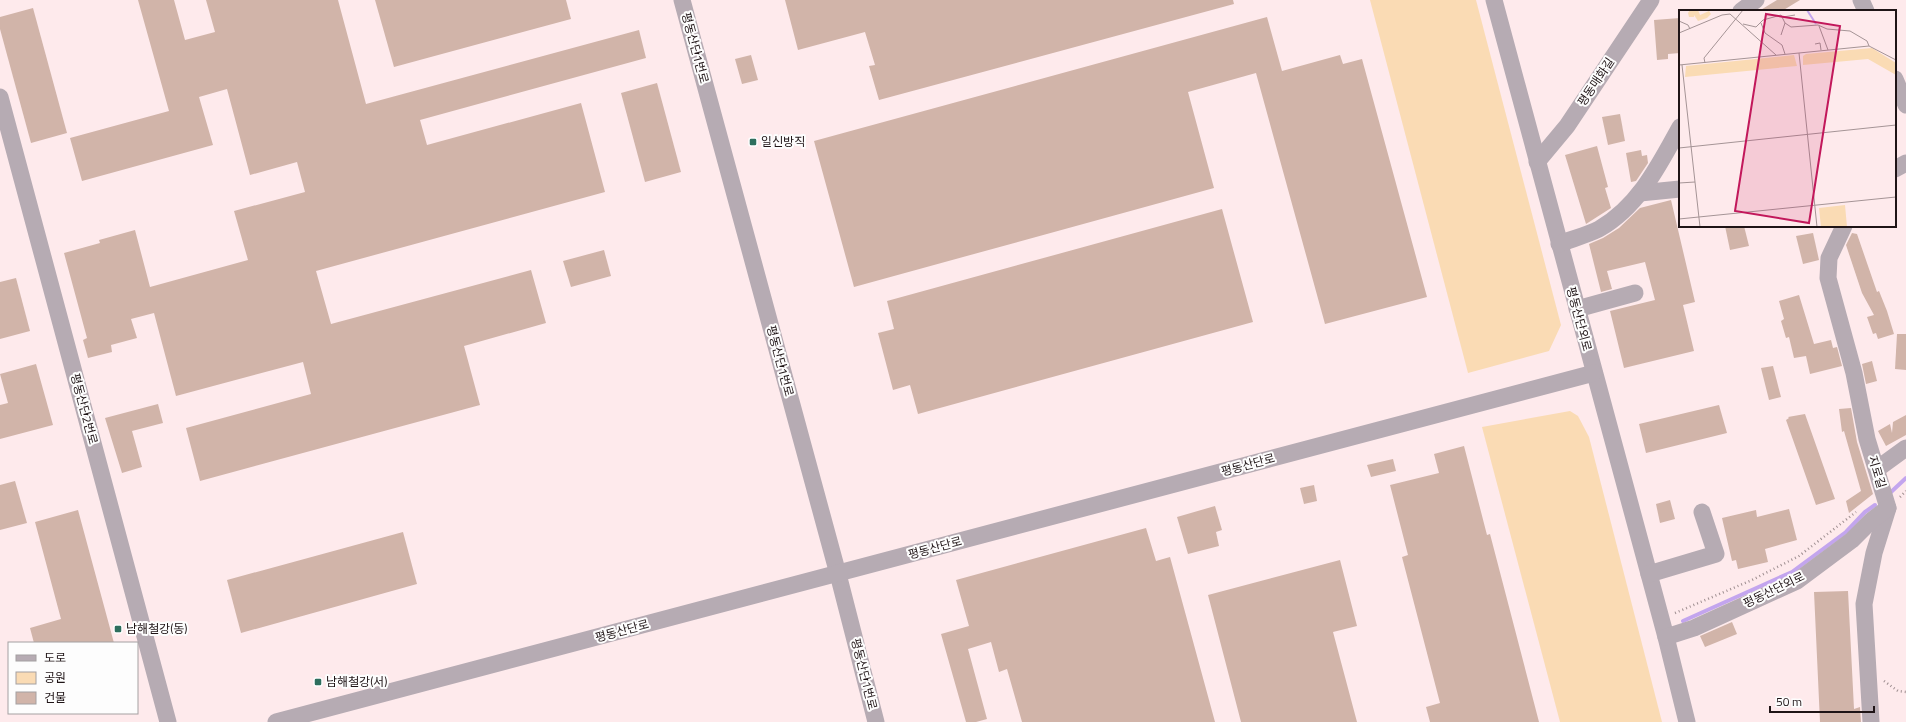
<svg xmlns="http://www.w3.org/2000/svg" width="1906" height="722" font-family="'Titillium Web','Noto Sans KR',sans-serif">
<rect width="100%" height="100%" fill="#feeaec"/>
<g fill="#fadbb4">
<path d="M1370 0H1476L1561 325 1549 351 1468 373Z"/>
<path d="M1570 411 1578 416 1589 437 1662 722H1560L1482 427Z"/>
</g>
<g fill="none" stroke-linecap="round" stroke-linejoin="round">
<g stroke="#c3a5ee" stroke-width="4">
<path d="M1890 493 1906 478"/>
<path d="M1683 621 1792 572 1846 532 1865 512 1875 505"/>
</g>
</g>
<g fill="#d1b4a9">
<path d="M138 0H174L185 40 215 32 206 0H338L366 104 639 30 646 58 420 120 427 145 581 103 605 192 316 271 331 324 531 270 546 323 464 346 480 405 200 481 186 428 311 394 303 362 176 396 154 313 131 319 137 338 111 345 112 352 88 358 83 340 87 338 64 253 100 243 99 240 135 230 150 287 248 260 234 211 305 192 297 162 250 175 227 89 199 97 213 145 82 181 70 138 169 111Z"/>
<path d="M375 0H566L571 19 394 67Z"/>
<path d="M785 0H1233L1234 4 879 100 869 66 875 65 865 32 798 50Z"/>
<path d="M1777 0H1800L1782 11H1759Z"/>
<path d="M33 8 67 133 31 143 0 29V17Z"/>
<path d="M1267 17 1282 71 1340 55 1343 64 1362 59 1427 297 1325 324 1256 73 1188 92 1214 188 854 287 814 141Z"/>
<path d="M1680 18V53L1668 54V59L1657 60 1654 20Z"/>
<path d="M751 55 758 80 742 84 735 59Z"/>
<path d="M657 83 681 172 645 182 621 93Z"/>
<path d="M1620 114 1625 141 1608 145 1602 117Z"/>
<path d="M1597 146 1608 187 1605 188 1611 208 1586 224 1565 155Z"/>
<path d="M1641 150 1642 156 1647 155 1648 163 1636 181 1631 182 1626 153Z"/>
<path d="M1671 200 1695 302 1683 305 1694 351 1624 368 1610 311 1655 300 1645 262 1607 271 1612 289 1601 292 1589 244 1603 238 1619 228 1640 208Z"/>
<path d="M1222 209 1253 322 918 414 910 385 893 390 878 333 894 329 887 301Z"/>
<path d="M1725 226H1744L1749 246 1730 250Z"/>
<path d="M1813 233 1819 260 1803 264 1796 236Z"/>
<path d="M1852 233 1857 234 1877 292 1879 291 1887 311 1894 334 1878 339 1876 333 1873 334 1867 317 1874 315 1862 293 1846 245Z"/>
<path d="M604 250 611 276 571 287 563 261Z"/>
<path d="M16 278 30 331 0 339V282Z"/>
<path d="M1799 295 1814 344 1831 340 1833 348 1837 347 1842 366 1810 374 1806 356 1794 358 1789 337 1786 338 1781 321 1784 319 1779 301Z"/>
<path d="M1897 334H1906V370L1895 369Z"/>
<path d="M1872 361 1877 381 1866 384 1862 364Z"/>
<path d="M36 364 53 425 0 439V405L8 403 0 374Z"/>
<path d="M1773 366 1781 397 1769 400 1761 368Z"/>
<path d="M158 404 163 423 132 431 142 467 122 473 105 418Z"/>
<path d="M1719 405 1727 433 1646 453 1639 424Z"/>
<path d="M1851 408 1857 442 1873 494 1849 513 1846 501 1861 491 1844 431 1842 432 1839 409Z"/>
<path d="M1805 414 1835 499 1816 505 1786 420 1789 418 1788 417Z"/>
<path d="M1906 415V435L1886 446 1878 431 1890 424 1892 433 1893 422Z"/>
<path d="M1464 446 1487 535 1490 534 1539 722H1430L1426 707 1440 703 1402 557 1408 555 1390 485 1439 473 1434 454Z"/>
<path d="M1393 459 1396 471 1371 477 1367 465Z"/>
<path d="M15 481 27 523 0 530V485Z"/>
<path d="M1314 485 1317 501 1304 504 1300 488Z"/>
<path d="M1670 500 1675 519 1660 523 1656 504Z"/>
<path d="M1215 506 1222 530 1216 532 1219 546 1188 554 1177 517Z"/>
<path d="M1789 509 1797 540 1765 549 1768 562 1738 569 1736 560 1732 561 1722 518 1756 510 1757 517Z"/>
<path d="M78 510 114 643H34L30 628 61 619 35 522Z"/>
<path d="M1146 528 1156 561 1170 557 1215 722H1022L1007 669 999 672 991 642 968 649 987 719 976 722H966L941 634 969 626 956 580Z"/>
<path d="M403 532 417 584 241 633 227 580Z"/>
<path d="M1340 560 1357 626 1333 632 1357 722H1241L1208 595Z"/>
<path d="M1848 591 1854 709 1860 707 1861 722H1820L1814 592Z"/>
<path d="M1732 622 1737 634 1705 647 1700 636Z"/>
</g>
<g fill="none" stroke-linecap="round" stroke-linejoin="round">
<g stroke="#9f8f91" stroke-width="2.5" stroke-dasharray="1 3" stroke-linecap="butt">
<path d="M1900 497 1906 491"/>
<path d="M1675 613 1752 580 1799 556 1856 512"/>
<path d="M1884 681 1898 691 1906 692"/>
</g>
<g stroke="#b6abb3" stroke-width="17">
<path d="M682 0 838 574 876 722"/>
<path d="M1494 0 1666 637 1687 722"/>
<path d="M1861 0 1866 11"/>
<path d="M1741 11 1756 0"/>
<path d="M1895 79 1906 105"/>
<path d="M0 97 168 722"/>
<path d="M1537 162 1567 126 1651 0"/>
<path d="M1895 169 1906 163"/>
<path d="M1640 193 1680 189"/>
<path d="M1844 226 1829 258 1828 278 1854 373 1867 439 1888 508 1874 553 1864 604 1871 722"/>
<path d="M1559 244C1572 239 1587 235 1599 229 1639 206 1659 165 1680 127"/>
<path d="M1577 309 1635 293"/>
<path d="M1877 469 1906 448"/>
<path d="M1649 574 1716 554 1702 512"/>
<path d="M1666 637 1694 628 1797 581 1852 540 1872 520 1888 508"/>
<path d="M276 722 1594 373"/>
</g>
</g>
<g fill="#2e6e5d" stroke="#fdfdfd" stroke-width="1.5">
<rect x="749" y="138" width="8" height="8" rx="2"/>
<rect x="114" y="625" width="8" height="8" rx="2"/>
<rect x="314" y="678" width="8" height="8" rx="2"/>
</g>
<g text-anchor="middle" stroke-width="4" stroke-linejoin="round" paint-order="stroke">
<g font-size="12" fill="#1f1416" stroke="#fdfdfd">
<text transform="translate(695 48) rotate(75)" y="4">평동산단1번로</text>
<text transform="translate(1596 82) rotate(-56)" y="4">평동매화길</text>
<text transform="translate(1579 319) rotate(75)" y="4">평동산단외로</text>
<text transform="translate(780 361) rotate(75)" y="4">평동산단1번로</text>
<text transform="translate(84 409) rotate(75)" y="4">평동산단2번로</text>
<text transform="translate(1248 465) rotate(-15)" y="4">평동산단로</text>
<text transform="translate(1877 472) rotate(73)" y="4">지로길</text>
<text transform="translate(935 548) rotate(-15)" y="4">평동산단로</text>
<text transform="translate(1774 590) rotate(-26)" y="4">평동산단외로</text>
<text transform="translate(622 631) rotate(-15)" y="4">평동산단로</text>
<text transform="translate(864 674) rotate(76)" y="4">평동산단1번로</text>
</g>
<g font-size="12" fill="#1f1416" stroke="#fdfdfd" text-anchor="start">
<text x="761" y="146">일신방직</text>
<text x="126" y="633">남해철강(동)</text>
<text x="326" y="686">남해철강(서)</text>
</g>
</g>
<g transform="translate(1679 10)">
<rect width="217" height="217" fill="#feeaec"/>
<path d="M11 0H19L21 5 30 1 32 4 28 8 19 11 15 5V7H10L9 3ZM193 38 217 53V65L189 49 124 55V46L127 44ZM115 45 118 56 6 67 7 56ZM166 195 168 217H142L140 198Z" fill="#fadbb4"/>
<path fill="none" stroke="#c3a5ee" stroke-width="2" d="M128 0 137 14"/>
<path fill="none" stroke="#a59496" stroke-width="1" d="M104 7 116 5M0 11 9 15 11 19M82 13 86 23 103 35 106 44M64 14 77 17 84 10 102 5 106 13 112 17 139 15 148 19 171 21 188 31 190 36M140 16 149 40M0 23 43 5 51 4 97 45M102 25 106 13M136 34 141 33 142 40M120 43 138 217M26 53 25 48 64 0M0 55 190 36 217 50M3 55 21 217M0 138 217 115M0 173 16 172M0 209 217 187"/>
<path fill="#c2185b" fill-opacity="0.15" stroke="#c2185b" stroke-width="2" d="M87 4 161 16 130 213 56 201Z"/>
<rect width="217" height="217" fill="none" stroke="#1f1416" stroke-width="2"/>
</g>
<rect x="8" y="642" width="130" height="72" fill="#fdfdfd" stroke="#a4a0a1"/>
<rect x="16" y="655" width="20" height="6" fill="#b6abb3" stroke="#a4a0a1"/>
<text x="44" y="662" font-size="12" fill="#1f1416">도로</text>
<rect x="16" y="672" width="20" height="12" fill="#fadbb4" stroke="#a4a0a1"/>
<text x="44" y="682" font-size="12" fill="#1f1416">공원</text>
<rect x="16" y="692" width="20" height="12" fill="#d1b4a9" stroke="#a4a0a1"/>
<text x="44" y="702" font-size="12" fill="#1f1416">건물</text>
<path d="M1770 706v6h104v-6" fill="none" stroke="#1f1416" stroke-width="2"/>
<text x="1776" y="706" font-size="12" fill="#1f1416" stroke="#fdfdfd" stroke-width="3" paint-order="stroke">50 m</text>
</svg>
